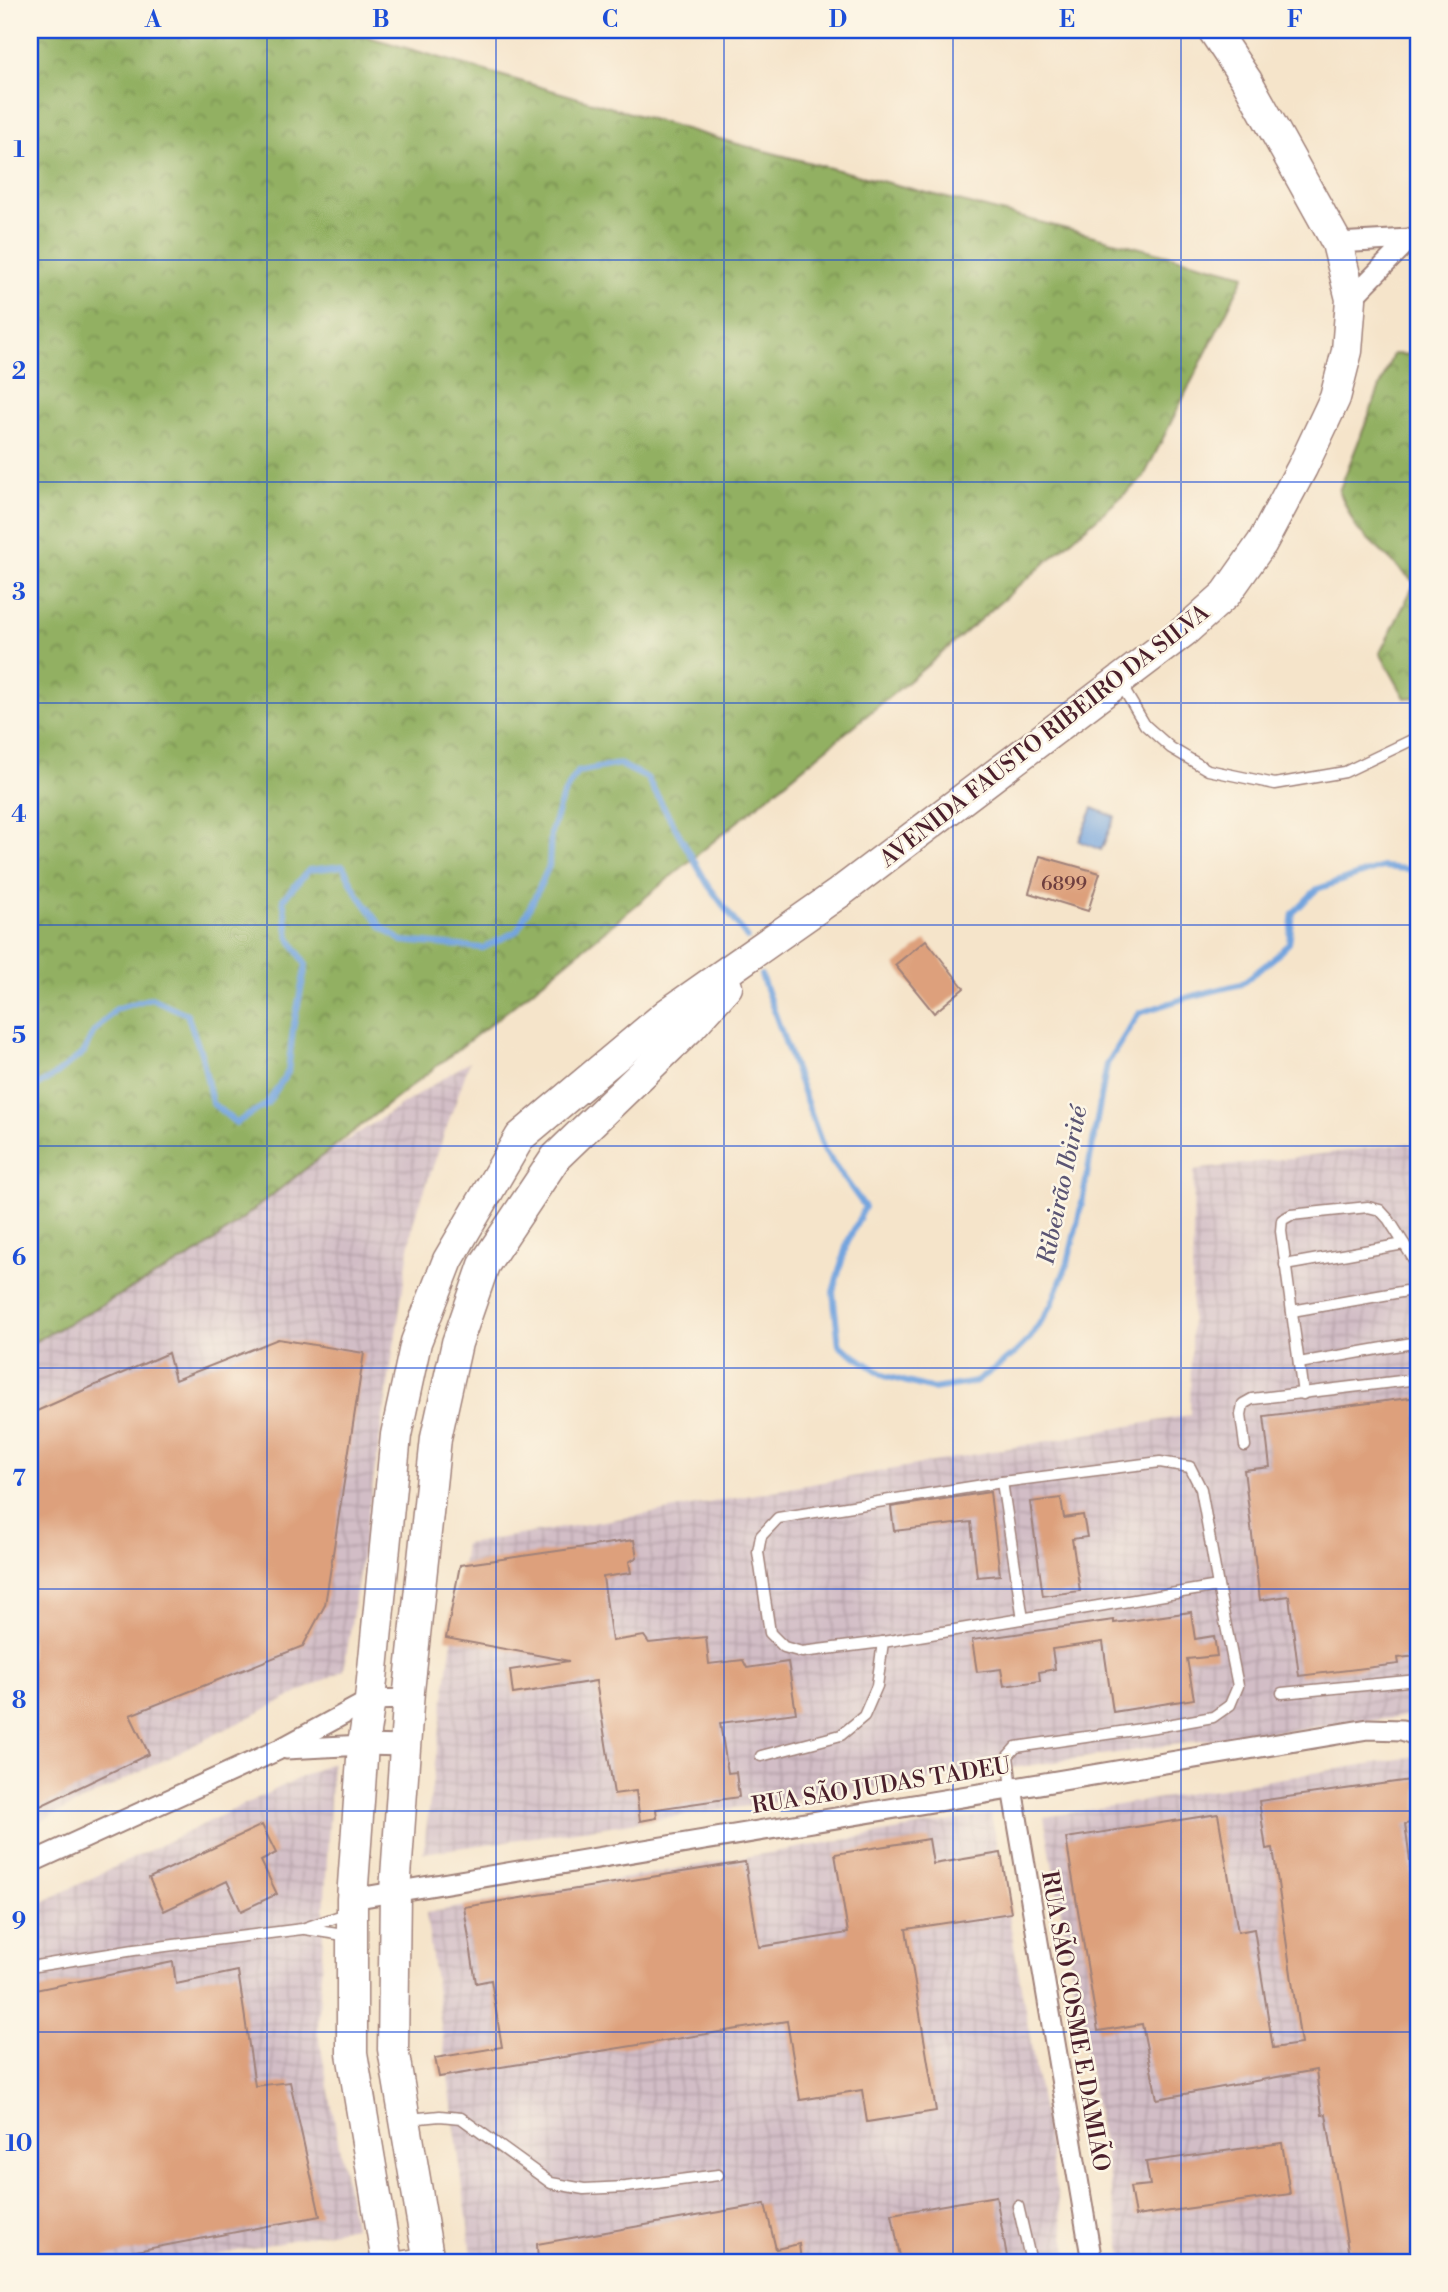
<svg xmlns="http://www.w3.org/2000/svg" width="1448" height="2292" font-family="'Libre Bodoni',serif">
<defs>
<pattern id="industrial-grid" width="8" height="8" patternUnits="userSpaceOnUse" patternTransform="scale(1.75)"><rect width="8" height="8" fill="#d2bdc6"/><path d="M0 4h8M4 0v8" fill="none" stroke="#b6a2aa"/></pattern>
<pattern id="forest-crowns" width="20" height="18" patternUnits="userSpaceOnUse" patternTransform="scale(1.75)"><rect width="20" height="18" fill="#92b062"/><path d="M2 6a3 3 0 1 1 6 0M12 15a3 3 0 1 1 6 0" fill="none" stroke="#798f51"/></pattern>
</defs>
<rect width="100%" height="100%" fill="#fcf5e5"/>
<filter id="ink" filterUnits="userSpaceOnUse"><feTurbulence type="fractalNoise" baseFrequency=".0143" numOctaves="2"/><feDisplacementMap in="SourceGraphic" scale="14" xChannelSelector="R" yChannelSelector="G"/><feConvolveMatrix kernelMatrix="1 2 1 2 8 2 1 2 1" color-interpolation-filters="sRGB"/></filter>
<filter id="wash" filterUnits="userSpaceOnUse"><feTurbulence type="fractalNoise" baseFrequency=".00686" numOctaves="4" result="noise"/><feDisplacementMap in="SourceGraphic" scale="28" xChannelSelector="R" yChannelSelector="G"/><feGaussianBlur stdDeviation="1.57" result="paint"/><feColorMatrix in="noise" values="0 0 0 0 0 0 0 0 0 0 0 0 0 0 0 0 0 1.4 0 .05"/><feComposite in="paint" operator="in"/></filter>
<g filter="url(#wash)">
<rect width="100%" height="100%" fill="#f5e4ca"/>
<g fill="url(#industrial-grid)">
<path d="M470 1061 413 1223 344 1670 30 1827V1344Z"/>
<path d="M1409 1143 1418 1153V1715L1193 1742 423 1853 465 1544 653 1513 1190 1415 1194 1170Z"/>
<path d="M1418 1756V2262H1124L1044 1817Z"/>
<path d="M332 1762 318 2032 354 2227 183 2262H30V1908Z"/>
<path d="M991 1814 1069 2262H473L426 1913Z"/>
</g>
<g fill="url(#forest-crowns)" stroke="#6e6846" stroke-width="2">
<path d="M30 30H358V34L730 142 1245 275 1143 478 928 665 512 1007 201 1251 30 1344Z"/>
<path d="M1393 354 1418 355V697L1405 698 1380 653 1415 583 1356 528 1339 491Z"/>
</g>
<path fill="#73a4de" stroke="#5e6284" stroke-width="2" d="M1093 808 1115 817 1101 850 1079 841Z"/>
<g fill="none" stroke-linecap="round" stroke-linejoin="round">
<g stroke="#73a4de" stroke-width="6">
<path d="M761 975 824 1150 865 1207 847 1243 833 1292 839 1345 885 1376 933 1389 976 1382 1014 1354 1030 1338 1051 1306 1068 1262 1082 1203 1107 1064 1139 1013 1189 997 1241 984 1273 959 1289 943 1293 913 1317 889 1382 867 1418 870"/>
<path d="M30 1090 57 1074 84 1052 93 1033 116 1009 151 998 187 1014 202 1056 212 1103 236 1123 267 1104 288 1072 293 1029 306 965 289 937 283 899 309 870 343 866 357 893 382 927 402 941 483 948 517 931 533 901 549 866 551 832 562 798 577 772 619 764 647 778 708 885 747 938"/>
</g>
</g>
<g id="blocks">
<g fill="#dda07c">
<path d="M1040 856 1100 873 1088 911 1029 893Z"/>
<path d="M926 940 964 988 934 1013 895 965Z"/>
<path d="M278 1339 364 1353 325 1605 303 1646 130 1715 149 1754 30 1811V1414L168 1353 175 1380Z"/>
<path d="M1418 1397V1656L1398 1658 1399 1664 1299 1676 1289 1596 1260 1600 1244 1470 1270 1467 1264 1416Z"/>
<path d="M990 1492 1000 1575 977 1577 971 1522 894 1531 891 1507Z"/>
<path d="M1061 1498 1064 1518 1083 1515 1087 1537 1072 1539 1080 1591 1043 1596 1030 1502Z"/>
<path d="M634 1540 637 1557 629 1562 631 1573 603 1577 612 1641 644 1636 649 1643 706 1637 709 1664 743 1660 747 1668 788 1662 796 1713 720 1723 728 1773 736 1772 739 1797 656 1809 657 1818 640 1821 636 1791 614 1794 596 1681 513 1694 510 1670 569 1661 446 1638 460 1565Z"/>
<path d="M1191 1612 1195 1639 1214 1636 1217 1656 1187 1659 1194 1699 1113 1712 1103 1642 1052 1649 1055 1669 1039 1672 1040 1681 1004 1686 1001 1669 977 1672 972 1640 1114 1620V1623Z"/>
<path d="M1418 1779V1822L1405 1824 1418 1920V2262H1350L1326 2114 1322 2115 1316 2070 1157 2099 1142 2024 1098 2031 1066 1838 1218 1814 1238 1932 1254 1929 1273 2048 1301 2044 1273 1848 1266 1849 1259 1801Z"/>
<path d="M262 1825 276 1853 261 1861 277 1894 241 1911 227 1881 164 1911 149 1878Z"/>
<path d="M929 1839 933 1864 1001 1853 1011 1913 906 1929 936 2111 867 2122 862 2090 800 2100 787 2021 439 2077 435 2058 502 2047 491 1980 476 1983 464 1907 745 1862 759 1947 848 1933 835 1854Z"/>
<path d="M173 1962 176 1984 238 1971 255 2086 290 2082 320 2216 78 2262H30V1991Z"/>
<path d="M1282 2143 1290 2194 1135 2216 1130 2187 1150 2185 1146 2162Z"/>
<path d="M996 2196 1008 2262H901L892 2214Z"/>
<path d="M765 2204 776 2249 799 2244 801 2262H538L537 2244Z"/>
</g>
</g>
</g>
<g filter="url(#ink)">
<use href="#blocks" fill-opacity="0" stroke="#a0827a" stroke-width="2"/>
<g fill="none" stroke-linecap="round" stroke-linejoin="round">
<g stroke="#a0827a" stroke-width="13">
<g id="lane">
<path d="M1120 683 1145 725 1171 748 1208 770 1275 784 1345 772 1418 737"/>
<path d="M1285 1265 1404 1244"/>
<path d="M1292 1311 1418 1289"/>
<path d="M1299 1363 1418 1342"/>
<path d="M1303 1394 1281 1231 1282 1220 1291 1215 1368 1207 1380 1210 1389 1220 1418 1266"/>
<path d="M1245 1446 1241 1415 1243 1404 1252 1399 1418 1379"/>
<path d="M1002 1482 1023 1619"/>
<path d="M883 1642 802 1652 784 1647 770 1633 758 1552 761 1536 778 1518 1002 1482 1160 1462 1190 1467 1201 1489 1218 1586"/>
<path d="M1282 1693 1418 1680"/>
<path d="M761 1756 841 1735 864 1716 877 1686 883 1642 1218 1586 1238 1686 1230 1705 1213 1717 1162 1726 1016 1747 1008 1756 1012 1788"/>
<path d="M305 1929 350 1936"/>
<path d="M30 1967 134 1950 302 1929 349 1913"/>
<path d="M409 2119 440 2116 461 2118 551 2183 584 2189 626 2187 718 2175"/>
<path d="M1018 2206 1031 2262"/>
<path d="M370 2262 423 2253"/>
</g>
</g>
<g stroke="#a0827a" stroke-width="23">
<g id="street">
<path d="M1337 243 1410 239"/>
<path d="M1351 299 1410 239 1418 235"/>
<path d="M286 1749 363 1745 405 1746"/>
<path d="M1012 1788 1092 2262"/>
<path d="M30 1863 278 1750 370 1700 408 1699"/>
<path d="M352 1899 1368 1729 1402 1730 1418 1736"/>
</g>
</g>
<g stroke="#a0827a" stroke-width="33">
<g id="primary">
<path d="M387 2262 352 2053V1899L363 1745 370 1700 396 1435 416 1342 448 1260 520 1137 668 1013 839 893 1186 630 1226 594 1262 543 1302 468 1335 398 1347 351 1351 299 1337 243 1247 81 1213 30"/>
<path d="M429 2262 393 2049 395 1891 409 1691 436 1438 457 1343 484 1265 556 1157 691 1027 727 987"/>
</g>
</g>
<use href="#lane" stroke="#fff" stroke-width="10"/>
<use href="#street" stroke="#fff" stroke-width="19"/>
<use href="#primary" stroke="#fff" stroke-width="30"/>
</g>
</g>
<path fill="none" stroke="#1d4ed8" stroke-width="2" stroke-opacity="0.55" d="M267 30V2262M496 30V2262M724 30V2262M953 30V2262M1181 30V2262M30 260H1418M30 482H1418M30 703H1418M30 925H1418M30 1146H1418M30 1368H1418M30 1589H1418M30 1811H1418M30 2032H1418"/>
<g text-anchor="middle" stroke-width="5" stroke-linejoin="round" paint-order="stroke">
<g font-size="19" fill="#6f3f3f">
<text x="1064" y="890">6899</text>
</g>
<g font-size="23" fill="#4a1f2b" stroke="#fcf5e5">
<text transform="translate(1044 735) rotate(-38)" y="8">AVENIDA FAUSTO RIBEIRO DA SILVA</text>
<text transform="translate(881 1785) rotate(-9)" y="8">RUA SÃO JUDAS TADEU</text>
<text transform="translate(1076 2021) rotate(80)" y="8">RUA SÃO COSME E DAMIÃO</text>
</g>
<g font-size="24" font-style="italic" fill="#5a5473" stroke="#fcf5e5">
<text transform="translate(1062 1185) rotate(-78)" y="8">Ribeirão Ibirité</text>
</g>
</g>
<rect width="1448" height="2292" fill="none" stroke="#fcf5e5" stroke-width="77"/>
<rect x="38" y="38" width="1372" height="2216" fill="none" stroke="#1d4ed8" stroke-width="2.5"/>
<g font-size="23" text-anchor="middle" font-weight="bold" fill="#1d4ed8">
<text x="153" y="27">A</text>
<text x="381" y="27">B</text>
<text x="610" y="27">C</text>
<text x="838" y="27">D</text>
<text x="1067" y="27">E</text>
<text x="1295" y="27">F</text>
<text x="19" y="157">1</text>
<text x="19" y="379">2</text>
<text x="19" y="600">3</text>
<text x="19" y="822">4</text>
<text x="19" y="1043">5</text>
<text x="19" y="1265">6</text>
<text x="19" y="1486">7</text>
<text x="19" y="1708">8</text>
<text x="19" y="1929">9</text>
<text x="19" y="2151">10</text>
</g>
</svg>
